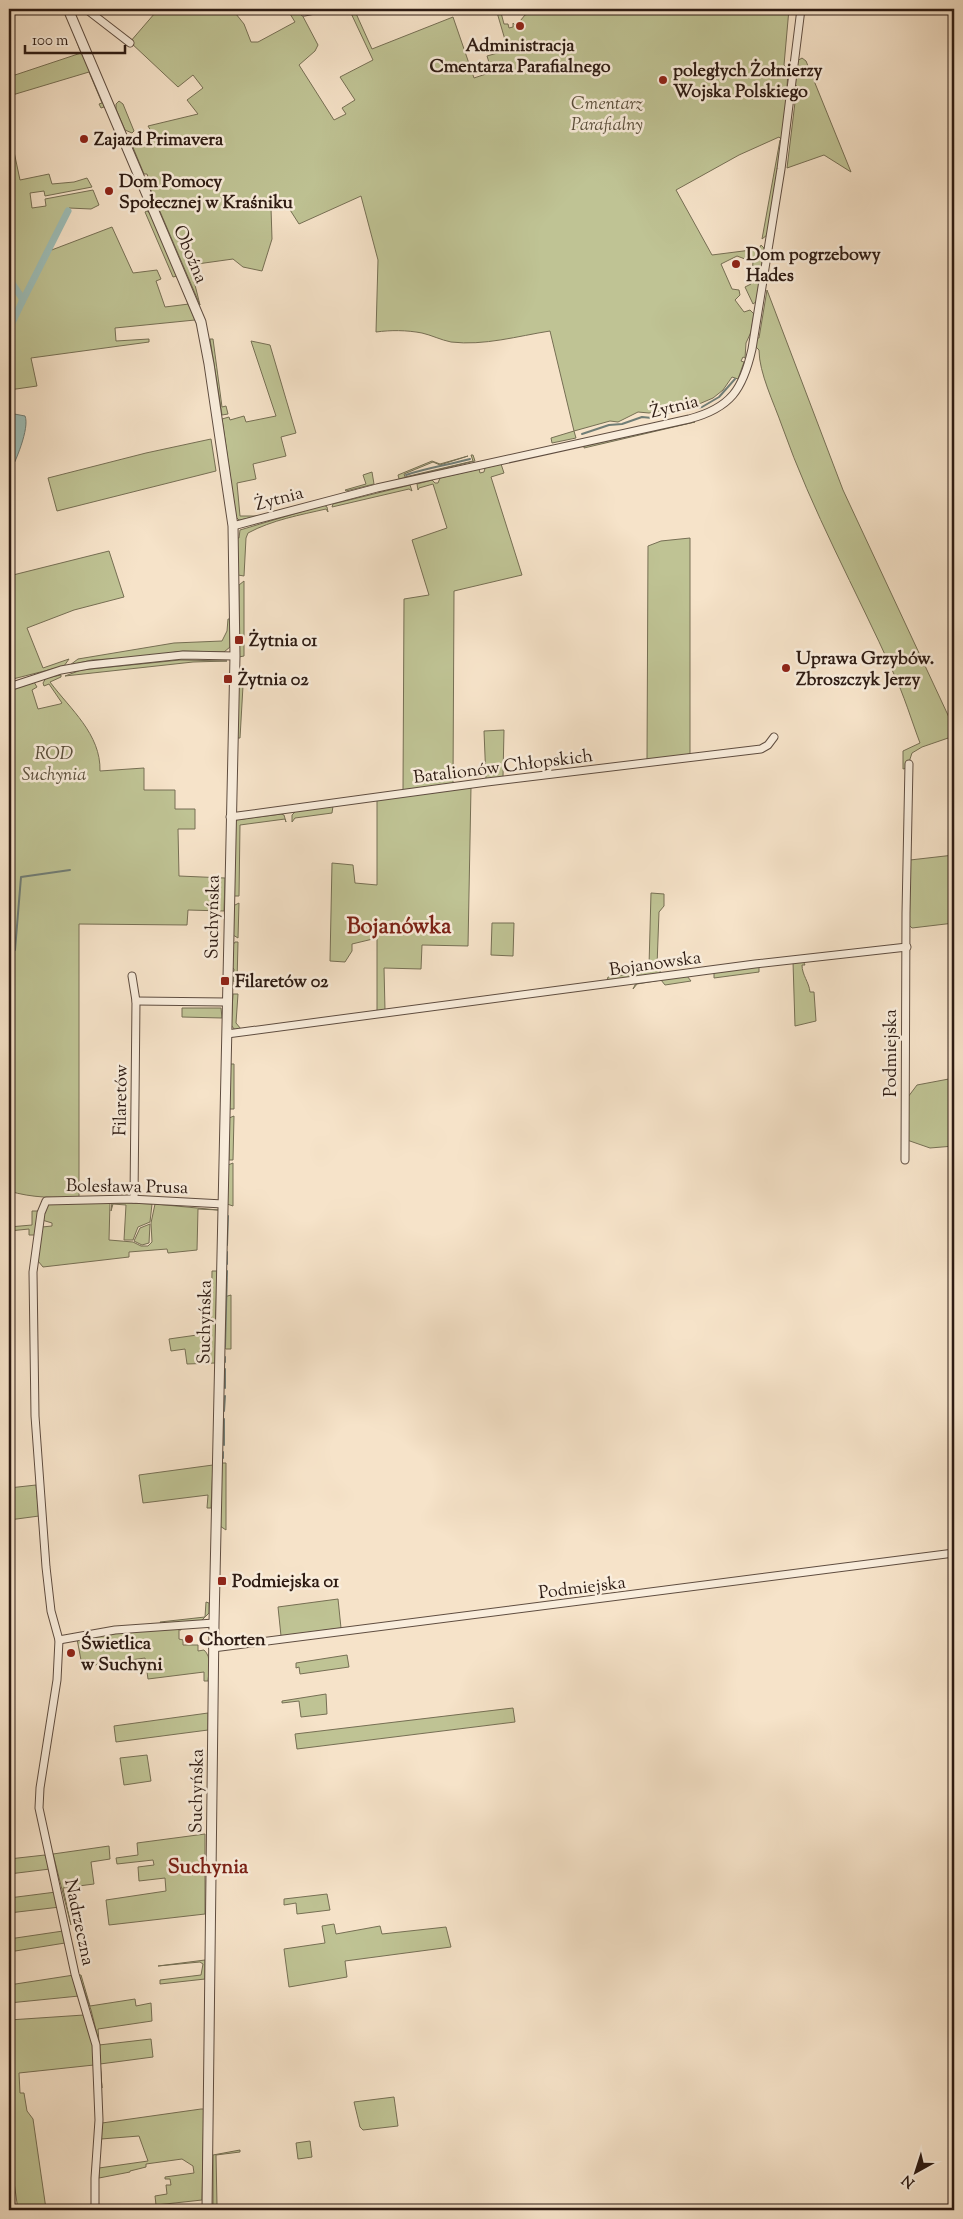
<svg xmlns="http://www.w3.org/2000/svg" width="963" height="2219" font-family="'Sorts Mill Goudy',serif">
<rect width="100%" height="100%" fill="#f6e3c9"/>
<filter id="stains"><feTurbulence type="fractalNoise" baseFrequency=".004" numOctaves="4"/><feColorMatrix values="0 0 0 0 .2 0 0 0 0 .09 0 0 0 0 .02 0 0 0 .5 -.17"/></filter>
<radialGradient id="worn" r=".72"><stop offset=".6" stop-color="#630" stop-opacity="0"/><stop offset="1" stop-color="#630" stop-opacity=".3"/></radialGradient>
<g fill="#bfc394" stroke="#766f54">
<path d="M152 9H232L244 24 251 42H258L295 22 287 9H299L318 45 315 51 299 65 334 120 346 114 342 108 355 100 340 77 373 60 349 9H354L372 49 453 17 474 78 492 72 487 56 508 50 496 9H500L504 24H508L509 28 513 27V23L516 26 525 15 548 9H789L784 65 788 69 787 88 790 89 781 139 779 137 739 155 676 190 712 255 759 249 761 245 764 248 757 301 753 304 745 287 751 284 753 262 737 256 721 264 732 289 739 290 740 295 735 300 744 312 750 310 754 314 751 332 746 343 745 358 743 357 741 361 744 362 738 379 732 377 723 390 713 398 699 404 649 413 638 412 618 422 610 421 574 431 576 438 552 443 551 438 574 431 550 331C518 336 484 346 451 342 441 340 431 335 422 333 406 330 391 330 376 332L378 260 361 196 299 224 285 202 271 208 272 239 262 271 243 267 233 259 190 265 200 305 147 181 149 180 147 174H144L132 145 133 140 137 138 141 145 155 138 148 126 198 114 187 100 203 88 193 75 178 87 130 42 155 13Z"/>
<path d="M70 24 104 105V107L101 108 99 104 102 103 89 72 9 96V77L81 53Z"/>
<path d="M802 58 806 61 851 172 824 155 787 168 797 86 795 85 797 61Z"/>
<path d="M119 101 123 104 134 131 132 133 125 130 116 109V104Z"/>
<path d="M9 128 20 180 49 174 52 184 74 182 87 178 92 187 45 196 44 191 30 193 32 208 46 206 45 199 93 190 99 205 91 209 69 208 49 251 112 227 133 273 157 270 161 279 156 281 165 307 189 304 177 276 173 277 145 212 147 211 151 214 195 320 115 328 116 341 149 339V342L31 358 37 386 9 390Z"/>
<path d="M780 140 783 142 767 235 762 239Z"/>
<path d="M767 290 843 490 954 728V736L922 747 912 753 907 768 903 769V751L920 743C911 719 904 695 893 672 856 590 812 511 782 426 774 403 759 373 759 350L755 346 756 338H759Z"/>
<path d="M210 339H213L222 407 226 406 228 414 222 415Z"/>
<path d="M251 341 270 345 296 433 281 437 286 456 253 464 256 479 237 483 240 516H259L239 520 236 517 222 419 229 417 230 420 244 416 246 422 276 416Z"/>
<path d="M695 422 584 448V445Z"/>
<path d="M211 439 216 471 57 511 48 478 146 453Z"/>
<path d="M471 455H473L475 461 399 479 398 475 432 461 440 464 468 456 440 465 433 462 404 474 405 477 473 461Z"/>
<path d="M501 464 504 473 491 477 522 575 454 591 453 784 403 790 404 599 429 595 412 540 447 528 433 484 419 488 418 490 417 484 432 480 435 483H438L440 478 479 469 480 473 484 472 485 468Z"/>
<path d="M372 472 374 484 346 491 345 490 366 484 363 475Z"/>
<path d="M410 485 412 491 409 489 332 507 333 504Z"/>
<path d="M324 505 327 507 328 512 326 509C300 515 272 520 248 533L246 538 244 576 238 575 237 538H239L240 530Z"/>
<path d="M690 538V754L647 760 648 546 661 541Z"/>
<path d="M109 551 124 597 74 610 27 628 43 668 69 659 64 666 9 680V576Z"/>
<path d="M244 581V656L239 657V585Z"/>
<path d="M228 619H230V647L224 652 183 651 143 657 92 660 70 665 78 659 174 643 222 641 227 631Z"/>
<path d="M180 660 227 661 193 662 65 676 81 670Z"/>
<path d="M61 675V677L50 682C70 709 101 734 100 771L144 768V790H175V809H195V829H178L179 876 225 878 224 911 188 910 187 925 79 924V1197C55 1198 32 1198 9 1191V690L34 682 37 687 32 690 38 709 60 704 62 703 49 684 44 686 43 683 46 678Z"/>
<path d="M238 686H243L240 738H237Z"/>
<path d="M504 730 503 777 486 780 484 731Z"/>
<path d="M471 787 468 946 422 945 421 969 384 968 385 1010 377 1012V938L352 944V951L345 962 330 961 332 863 353 865 355 883 377 885V799Z"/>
<path d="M333 806 332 813 295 818 292 822V815L297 810Z"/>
<path d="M281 814 284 815 286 822 285 819 240 825 239 896H234L235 820Z"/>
<path d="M954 855V923L912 928 909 925 910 860Z"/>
<path d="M651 893 664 894V906L659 912 657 966 661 969 659 974 607 981 608 977 644 972 649 966Z"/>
<path d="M239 903 238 938 233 935V906Z"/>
<path d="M492 923H514L513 956 491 955Z"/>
<path d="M235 942H238L237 982 233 981 234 969 232 967 233 945Z"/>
<path d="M803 961 805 965H802C802 975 809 982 810 992H814L816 1021 795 1026 793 962Z"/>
<path d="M759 965V972L714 978V972Z"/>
<path d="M687 976 691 981 665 985 661 980 637 984 633 989 636 983Z"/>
<path d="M233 994H238L236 1023 241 1029 235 1030 231 1025Z"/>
<path d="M182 1008H221L222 1018 182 1017Z"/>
<path d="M230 1064H234V1109H229Z"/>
<path d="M954 1078V1146L930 1148 907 1140 908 1097 917 1085Z"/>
<path d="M234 1116 233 1160H229V1118Z"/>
<path d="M233 1163V1206L227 1204 228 1165Z"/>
<path d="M110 1202 109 1240 133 1242 141 1246H148L152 1242 151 1223 155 1204 218 1210 198 1209 197 1250 168 1253 167 1249 129 1252V1257L43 1267 38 1261 42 1227 52 1226V1223L42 1220 48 1204Z"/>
<path d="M112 1202 152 1204 150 1222 138 1227 133 1240H124L126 1205 113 1204 111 1211Z"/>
<path d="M32 1211H39L36 1235H29V1229L9 1231V1227L32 1225Z"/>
<path d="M150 1224 149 1243 142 1245 134 1241 140 1228Z"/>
<path d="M212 1271H217L215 1363 187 1364 185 1349 171 1351 169 1339 211 1333Z"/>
<path d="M231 1295V1349H226L223 1347 224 1297Z"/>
<path d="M221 1463H226V1530L220 1526Z"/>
<path d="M213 1465 211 1508H207L208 1495 143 1503 139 1475Z"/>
<path d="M36 1485 39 1516 9 1520V1488Z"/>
<path d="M338 1599 341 1628 281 1636 278 1607Z"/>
<path d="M206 1602 209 1603V1613L201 1621 162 1625 160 1622 205 1617Z"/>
<path d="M181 1628V1630H179V1639L183 1640V1645H198V1651L204 1650C212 1657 209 1671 208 1681H204V1672L148 1679 145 1658 87 1666 86 1660H81L77 1639 115 1632Z"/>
<path d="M347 1655 349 1667 300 1674 299 1667 296 1668V1663Z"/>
<path d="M326 1694 327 1714 301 1717 299 1701 282 1703V1701Z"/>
<path d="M513 1708 515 1722 297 1749 295 1734Z"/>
<path d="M208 1713V1730L116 1742 114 1726Z"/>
<path d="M147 1755 151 1781 124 1785 120 1758Z"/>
<path d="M205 1834V1914L109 1925 106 1900 166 1891 165 1878 139 1881 138 1867 154 1865 153 1860 117 1864 116 1858 138 1855 137 1843Z"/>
<path d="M109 1846 110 1859 91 1862 94 1884 63 1888 71 1925 53 1854Z"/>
<path d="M45 1855 50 1869 9 1874V1859Z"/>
<path d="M56 1892 60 1907 9 1913V1898Z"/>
<path d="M327 1894 330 1910 297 1914 296 1903 284 1905V1899Z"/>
<path d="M334 1924 336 1934 380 1926 382 1934 446 1927 451 1947 345 1961 347 1977 289 1987 284 1949 325 1943 322 1926Z"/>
<path d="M63 1931 65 1943 9 1952 10 1943 9 1939Z"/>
<path d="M205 1960V1979L160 1984V1980L201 1975 203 1964 200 1962 158 1966Z"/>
<path d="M74 1975 79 1996 9 2003V1985Z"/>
<path d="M79 1975H81L90 2006 135 1999 136 2006 151 2003 152 2021 98 2029 99 2042 91 2010Z"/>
<path d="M84 2015 94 2050V2065L19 2073 20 2093H24L27 2111 33 2119 46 2209 18 2210 9 2147V2020Z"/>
<path d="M151 2039 153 2057 100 2064 102 2088 99 2045Z"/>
<path d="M394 2097 398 2126 363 2130 360 2127 354 2102Z"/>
<path d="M201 2109H204L202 2200 156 2205 155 2196 167 2194 166 2185H171L170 2179H165V2177L194 2173 193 2166 182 2159 146 2164V2167L130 2171V2172L99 2178V2168L148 2161 139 2136 101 2139 102 2123Z"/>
<path d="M310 2141 312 2157 298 2159 296 2143Z"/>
<path d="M240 2150V2152L216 2155 217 2205H213V2155Z"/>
</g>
<path fill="#9dbeb8" stroke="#707d76" d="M9 413 25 416C30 428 15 463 9 474Z"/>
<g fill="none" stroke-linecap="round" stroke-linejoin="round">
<g stroke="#707d76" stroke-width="2">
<path d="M582 434 609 425 622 424 642 417 652 418 671 412 702 407 719 397 735 379"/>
<path d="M406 475C427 468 448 465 470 459"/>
<path d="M9 954 15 950 21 877 70 870"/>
<path d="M10 978 12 954"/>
<path d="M9 990V984"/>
<path d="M227 1245 228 1216"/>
<path d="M227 1264V1252"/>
<path d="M225 1347 227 1271"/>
<path d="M225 1357V1362"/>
<path d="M225 1388V1369"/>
<path d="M224 1411 225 1396"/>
<path d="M224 1445V1419"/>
<path d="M223 1458V1452"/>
<path d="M9 1941V1945"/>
</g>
<g stroke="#9dbeb8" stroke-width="7">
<path d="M9 279 22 298V302L9 329"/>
<path d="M22 302 68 211"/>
</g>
<g stroke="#5f4d40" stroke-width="9">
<g id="minor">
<path d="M86 9 130 43"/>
<path d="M304 12 320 9"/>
<path d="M233 526 377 488 689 419C731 408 743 389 752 349L781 169 801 9"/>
<path d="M9 687 61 670 89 665 183 655 235 656"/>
<path d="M230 817 487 782 761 749 768 745 774 737"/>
<path d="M132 976 136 1001 134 1199"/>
<path d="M136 1001 226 1002"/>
<path d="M227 1034 755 964 907 947"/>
<path d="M905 1160 906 913 909 764"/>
<path d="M59 1640 115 1630 214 1623"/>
<path d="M213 1648 954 1553"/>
<path d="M95 2210V2178L99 2120 96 2045 75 1974 39 1808 40 1788 57 1680 59 1640 51 1611 46 1567 35 1416 33 1272 41 1213 46 1201 130 1199 223 1204"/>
</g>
</g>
<g stroke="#5f4d40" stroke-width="11">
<path id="tertiary" d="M68 9 201 322 209 364 233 526 235 656 214 1623 207 2210"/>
</g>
<use href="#minor" stroke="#f9eddc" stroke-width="7"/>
<use href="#tertiary" stroke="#f9eddc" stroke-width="9"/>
</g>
<g fill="#8f2418" stroke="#f9eddc" stroke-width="2">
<circle cx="520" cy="26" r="5"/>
<circle cx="663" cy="80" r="5"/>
<circle cx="84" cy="139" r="5"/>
<circle cx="109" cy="191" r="5"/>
<circle cx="736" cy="264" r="5"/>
<rect x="234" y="635" width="10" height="10" rx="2.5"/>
<circle cx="786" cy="668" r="5"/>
<rect x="223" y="674" width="10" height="10" rx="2.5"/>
<rect x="220" y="976" width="10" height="10" rx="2.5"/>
<rect x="217" y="1576" width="10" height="10" rx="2.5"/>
<circle cx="189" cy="1639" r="5"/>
<circle cx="71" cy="1653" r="5"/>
</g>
<g text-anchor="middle" stroke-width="5" stroke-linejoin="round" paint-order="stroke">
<g font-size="18" font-weight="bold" fill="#2d1b13" stroke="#f9eddc" text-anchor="start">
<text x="520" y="51" text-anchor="middle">Administracja<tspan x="520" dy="21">Cmentarza Parafialnego</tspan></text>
<text x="673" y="76">poległych Żołnierzy<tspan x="673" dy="21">Wojska Polskiego</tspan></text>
<text x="94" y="145">Zajazd Primavera</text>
<text x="119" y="187">Dom Pomocy<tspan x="119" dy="21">Społecznej w Kraśniku</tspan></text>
<text x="746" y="260">Dom pogrzebowy<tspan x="746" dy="21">Hades</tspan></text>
<text x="249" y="646">Żytnia 01</text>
<text x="796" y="664">Uprawa Grzybów.<tspan x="796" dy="21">Zbroszczyk Jerzy</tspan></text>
<text x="238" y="685">Żytnia 02</text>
<text x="235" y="987">Filaretów 02</text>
<text x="232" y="1587">Podmiejska 01</text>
<text x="199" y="1645">Chorten</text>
<text x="81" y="1649">Świetlica<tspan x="81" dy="21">w Suchyni</tspan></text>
</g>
<g font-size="18" font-style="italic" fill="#594d3a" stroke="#f9eddc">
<text x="607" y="109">Cmentarz<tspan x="607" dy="21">Parafialny</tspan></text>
<text x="54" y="759">ROD<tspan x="54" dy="21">Suchynia</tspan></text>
</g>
<g font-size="18" fill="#2d1b13" stroke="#f9eddc">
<text transform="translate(191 254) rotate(67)" y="6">Oboźna</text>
<text transform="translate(674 406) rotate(-14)" y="6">Żytnia</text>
<text transform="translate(279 498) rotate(-15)" y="6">Żytnia</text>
<text transform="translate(503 766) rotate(-7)" y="6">Batalionów Chłopskich</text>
<text transform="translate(212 917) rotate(-89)" y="6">Suchyńska</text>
<text transform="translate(655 963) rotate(-8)" y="6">Bojanowska</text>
<text transform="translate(890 1053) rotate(-90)" y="6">Podmiejska</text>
<text transform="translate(120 1100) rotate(-89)" y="6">Filaretów</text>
<text transform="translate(127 1186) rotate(1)" y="6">Bolesława Prusa</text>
<text transform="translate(204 1322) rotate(-89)" y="6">Suchyńska</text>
<text transform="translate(582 1587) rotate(-7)" y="6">Podmiejska</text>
<text transform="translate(196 1791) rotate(-89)" y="6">Suchyńska</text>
<text transform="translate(80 1922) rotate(78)" y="6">Nadrzeczna</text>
</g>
<g font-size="20" font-weight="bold" fill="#7a1f14" stroke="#f9eddc">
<text x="208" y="1873">Suchynia</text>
</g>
<g font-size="22" font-weight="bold" fill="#7a1f14" stroke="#f9eddc">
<text x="399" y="933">Bojanówka</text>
</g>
</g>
<rect width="963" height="2219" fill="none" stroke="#f6e3c9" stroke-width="30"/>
<rect x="10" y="10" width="943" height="2199" fill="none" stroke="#2d1b13" stroke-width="2.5"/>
<rect x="15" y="15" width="933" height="2189" fill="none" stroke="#2d1b13"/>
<g transform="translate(916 2172) rotate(219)" stroke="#f9eddc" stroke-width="4" paint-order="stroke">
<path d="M0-4L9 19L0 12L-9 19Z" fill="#2d1b13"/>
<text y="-8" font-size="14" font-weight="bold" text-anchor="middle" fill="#2d1b13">N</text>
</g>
<path d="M25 45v8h100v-8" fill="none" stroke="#2d1b13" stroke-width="2.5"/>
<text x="32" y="45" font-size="15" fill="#2d1b13" stroke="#f9eddc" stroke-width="4" paint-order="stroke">100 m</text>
<rect width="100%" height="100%" filter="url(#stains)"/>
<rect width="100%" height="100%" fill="url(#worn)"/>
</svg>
